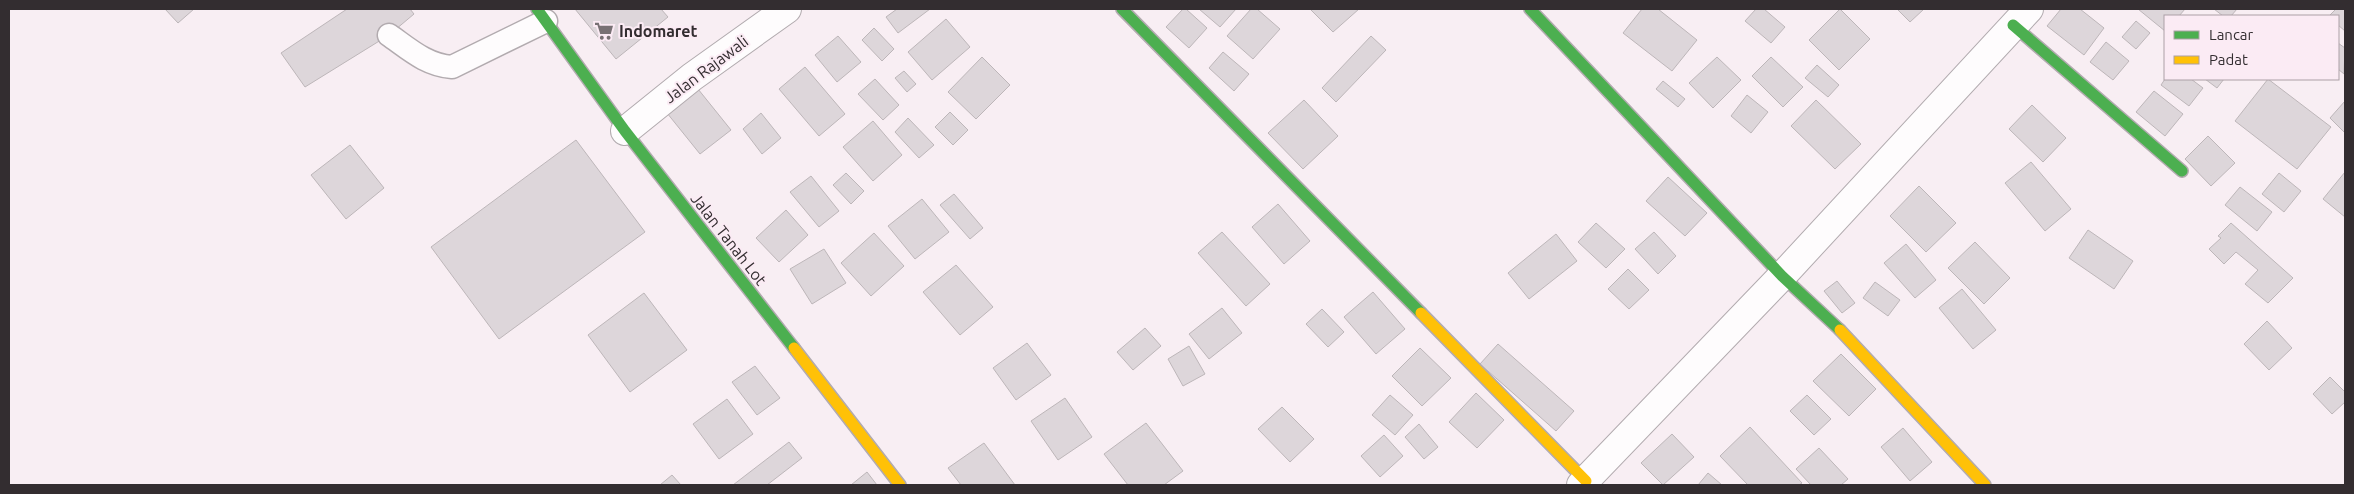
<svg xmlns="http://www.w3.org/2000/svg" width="2354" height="494" font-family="Ubuntu,sans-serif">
<rect width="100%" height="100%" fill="#f8eef3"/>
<g fill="#ddd6da" stroke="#bdb6b9">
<path d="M165 9H194L178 23Z"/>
<path d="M347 9H410L414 14 389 35 305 87 281 53Z"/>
<path d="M575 9H661L668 17 616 59Z"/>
<path d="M897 9H930L898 33 886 17Z"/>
<path d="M1183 9H1186L1207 28 1189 48 1166 27Z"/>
<path d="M1199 9H1236L1220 27Z"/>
<path d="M1251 9H1257L1280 29 1253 59 1227 36Z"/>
<path d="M1310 9H1359L1333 32Z"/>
<path d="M1642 9H1658L1697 40 1672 71 1623 33Z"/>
<path d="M1756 9H1764L1785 27 1771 43 1745 21Z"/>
<path d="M1840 9 1870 39 1839 70 1809 40Z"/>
<path d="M1897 9H1924L1910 22Z"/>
<path d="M2061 9H2080L2104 28 2084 55 2047 26Z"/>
<path d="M2138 9H2185L2179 16H2165V31Z"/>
<path d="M2214 9H2237L2231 16H2223Z"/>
<path d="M2336 9H2345V31L2338 25V16H2329Z"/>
<path d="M946 19 970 47 932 80 908 52Z"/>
<path d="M2136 21 2150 33 2136 49 2122 37Z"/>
<path d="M874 28 894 49 882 61 862 40Z"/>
<path d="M838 36 861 62 837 82 815 55Z"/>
<path d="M1371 36 1386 50 1336 102 1322 88Z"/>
<path d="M2106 42 2129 61 2113 80 2090 62Z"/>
<path d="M2338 43 2345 48 2344 74 2338 69Z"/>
<path d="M1223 52 1249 74 1234 91 1209 68Z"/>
<path d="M982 57 1010 85 976 119 948 92Z"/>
<path d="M1717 57 1741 80 1713 108 1689 83Z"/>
<path d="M1771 57 1803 87 1783 107 1752 76Z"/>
<path d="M1817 65 1839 85 1828 97 1805 78Z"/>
<path d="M805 67 845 114 819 136 779 89Z"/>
<path d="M904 71 916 84 907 92 895 78Z"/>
<path d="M875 79 899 105 883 120 858 94Z"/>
<path d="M2165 79H2191L2203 88 2189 106 2161 85Z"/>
<path d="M2205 79H2224L2217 88Z"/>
<path d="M2268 79 2331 127 2297 169 2235 121Z"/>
<path d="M1663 81 1685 99 1678 107 1656 89Z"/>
<path d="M698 89 731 130 700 154 667 113Z"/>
<path d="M2154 91 2183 114 2165 136 2136 112Z"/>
<path d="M1747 95 1768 112 1751 133 1731 116Z"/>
<path d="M1304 100 1338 136 1303 169 1268 133Z"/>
<path d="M1816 100 1861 144 1835 169 1791 126Z"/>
<path d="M2345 101V133L2330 118Z"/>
<path d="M2032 105 2066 138 2043 162 2009 129Z"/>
<path d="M950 112 968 130 953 145 935 127Z"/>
<path d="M761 113 781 138 762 154 743 129Z"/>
<path d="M908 118 934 145 919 158 895 132Z"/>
<path d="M873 121 902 155 873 181 843 147Z"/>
<path d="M2208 136 2235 163 2211 186 2185 159Z"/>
<path d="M576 140 645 232 499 339 431 247Z"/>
<path d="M350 145 384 188 346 219 311 175Z"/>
<path d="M2031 162 2071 209 2045 231 2005 183Z"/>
<path d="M2345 172V217L2323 199Z"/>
<path d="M846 173 864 191 851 204 833 185Z"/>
<path d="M2279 173 2301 191 2284 212 2262 194Z"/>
<path d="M811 176 839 211 819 227 790 192Z"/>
<path d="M1668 177 1707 213 1685 236 1646 201Z"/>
<path d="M1919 186 1956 223 1926 252 1890 216Z"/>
<path d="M2240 187 2272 212 2257 231 2225 205Z"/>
<path d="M954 194 983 228 970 239 940 205Z"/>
<path d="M922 199 949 232 915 259 888 226Z"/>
<path d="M1278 204 1310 241 1284 264 1252 227Z"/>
<path d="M786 210 808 235 779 262 756 238Z"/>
<path d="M1596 223 1625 249 1606 268 1578 242Z"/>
<path d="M2231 223 2293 278 2268 303 2245 284 2258 270 2236 252 2224 264 2209 249 2221 238 2218 236Z"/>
<path d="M2088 230 2133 261 2114 289 2069 258Z"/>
<path d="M1222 232 1270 284 1246 306 1198 253Z"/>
<path d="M1654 232 1676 256 1658 274 1635 249Z"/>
<path d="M874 233 904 266 871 296 841 263Z"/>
<path d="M1556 234 1577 261 1529 299 1508 273Z"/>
<path d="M1975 242 2010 278 1984 304 1948 268Z"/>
<path d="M1906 244 1936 280 1915 298 1884 263Z"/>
<path d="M824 249 846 283 812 304 790 269Z"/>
<path d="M956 265 993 307 960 335 923 292Z"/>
<path d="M1628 269 1649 290 1629 309 1608 289Z"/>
<path d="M1837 281 1855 303 1842 313 1824 291Z"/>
<path d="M1875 282 1900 300 1888 316 1863 298Z"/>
<path d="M1962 289 1996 330 1973 349 1939 308Z"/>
<path d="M1373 292 1405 329 1376 354 1344 317Z"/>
<path d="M644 293 687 350 630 392 588 335Z"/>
<path d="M1222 308 1242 333 1209 359 1189 334Z"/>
<path d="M1322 309 1344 332 1328 347 1306 324Z"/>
<path d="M2267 321 2292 348 2269 370 2244 344Z"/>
<path d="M1145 328 1161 346 1133 370 1117 352Z"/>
<path d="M1027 343 1051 375 1016 400 993 368Z"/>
<path d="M1498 344 1574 411 1556 431 1480 364Z"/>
<path d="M1189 346 1205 374 1183 386 1168 359Z"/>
<path d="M1420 348 1451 378 1422 406 1392 376Z"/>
<path d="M1841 354 1876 389 1849 416 1813 381Z"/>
<path d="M755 366 780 398 757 415 732 382Z"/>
<path d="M2330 377 2345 392V402L2332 414 2313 394Z"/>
<path d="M1476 393 1504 420 1477 448 1449 422Z"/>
<path d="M1390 395 1413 415 1395 435 1372 415Z"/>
<path d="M1807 395 1831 419 1814 435 1790 411Z"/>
<path d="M1065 398 1092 437 1058 460 1031 421Z"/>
<path d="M727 399 753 434 719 459 693 424Z"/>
<path d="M1282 407 1314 439 1290 462 1258 429Z"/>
<path d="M1146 423 1183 471 1164 485H1128L1104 454Z"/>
<path d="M1419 424 1438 447 1424 459 1405 437Z"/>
<path d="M1750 427 1802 483 1799 485H1748L1720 456Z"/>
<path d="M1903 428 1932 462 1910 481 1881 447Z"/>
<path d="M1672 434 1694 457 1663 485 1641 463Z"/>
<path d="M1384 435 1403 456 1380 477 1361 456Z"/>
<path d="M789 442 802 458 767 485H733Z"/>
<path d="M984 443 1015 485H961L948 468Z"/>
<path d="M1819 448 1848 479 1841 485H1811L1796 469Z"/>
<path d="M867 472 877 485H851Z"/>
<path d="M1708 473 1722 485H1698Z"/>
<path d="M672 475 681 485H660Z"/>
</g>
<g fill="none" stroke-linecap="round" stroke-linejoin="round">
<g stroke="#b2abaf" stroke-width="25">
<path id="lane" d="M389 35C409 49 426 65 452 67L546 21"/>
</g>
<g stroke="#b2abaf" stroke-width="30">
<g id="street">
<path d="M625 131 692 77 787 9"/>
<path d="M1581 485 1782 276 2029 9"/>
</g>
</g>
<g stroke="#b2abaf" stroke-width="14">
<g id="fast">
<path d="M537 9 625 131 794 348"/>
<path d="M1122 9 1421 313"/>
<path d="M1530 9 1782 276 1840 330"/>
<path d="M2013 25 2182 171"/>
</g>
</g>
<g stroke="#b2abaf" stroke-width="14">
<g id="slow">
<path d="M1421 313 1586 481"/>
<path d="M1840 330 1985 485"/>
<path d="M794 348 900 485"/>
</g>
</g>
<use href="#lane" stroke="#fefcfd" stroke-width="22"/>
<use href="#street" stroke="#fefcfd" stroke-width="28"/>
<use href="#fast" stroke="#4caf50" stroke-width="11"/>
<use href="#slow" stroke="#ffc107" stroke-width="11"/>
</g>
<defs>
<g id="supermarket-bare" transform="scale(1.5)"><path d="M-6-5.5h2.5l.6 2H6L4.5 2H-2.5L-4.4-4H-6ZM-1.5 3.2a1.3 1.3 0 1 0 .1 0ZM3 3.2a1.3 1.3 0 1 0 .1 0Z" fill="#787174" stroke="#fbebf4" stroke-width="2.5" paint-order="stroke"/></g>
</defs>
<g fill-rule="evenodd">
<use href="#supermarket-bare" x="604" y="31"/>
</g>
<g text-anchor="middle" stroke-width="4" stroke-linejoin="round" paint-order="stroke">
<g font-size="16" font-weight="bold" fill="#332d30" stroke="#fbebf4" text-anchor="start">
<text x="619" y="37">Indomaret</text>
</g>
<g font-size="16" fill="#332d30" stroke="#fbebf4">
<text transform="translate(706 69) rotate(-37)" y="6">Jalan Rajawali</text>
<text transform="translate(729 239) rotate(52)" y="6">Jalan Tanah Lot</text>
</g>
</g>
<rect width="2354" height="494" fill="none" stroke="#332d30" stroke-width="20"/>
<rect x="2164" y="15" width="175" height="65" fill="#fbebf4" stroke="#ab9fa6"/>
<rect x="2174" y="31" width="25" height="8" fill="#4caf50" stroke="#ab9fa6"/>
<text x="2209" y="40" font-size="15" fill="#332d30">Lancar</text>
<rect x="2174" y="56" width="25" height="8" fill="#ffc107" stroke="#ab9fa6"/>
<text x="2209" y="65" font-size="15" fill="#332d30">Padat</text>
</svg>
